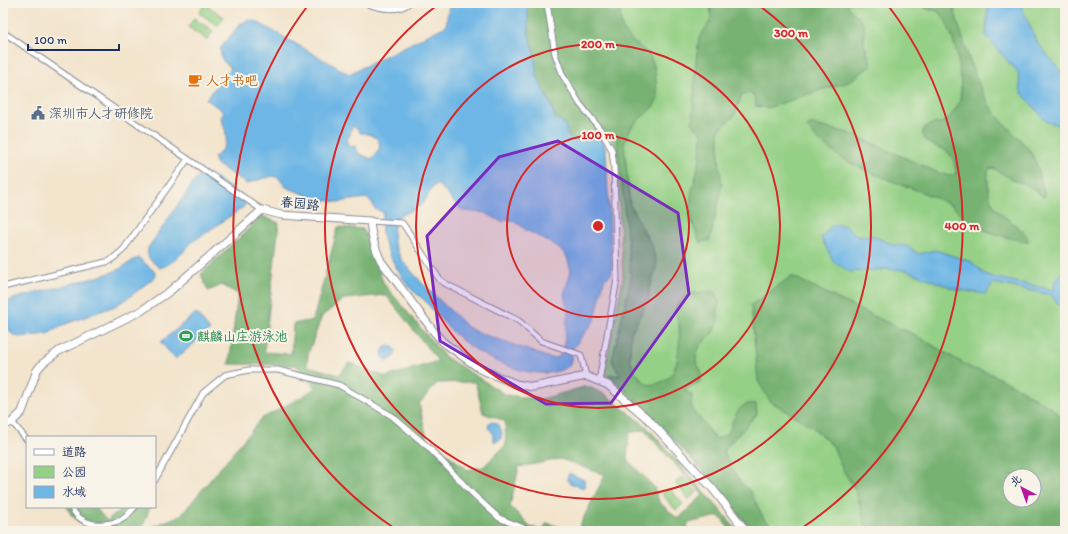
<svg xmlns="http://www.w3.org/2000/svg" width="1068" height="534" font-family="Itim,'LXGW WenKai TC',sans-serif">
<rect width="100%" height="100%" fill="#f7f3e8"/>
<filter id="ink" filterUnits="userSpaceOnUse"><feTurbulence type="fractalNoise" baseFrequency=".025" numOctaves="2"/><feDisplacementMap in="SourceGraphic" scale="8" xChannelSelector="R" yChannelSelector="G"/><feConvolveMatrix kernelMatrix="1 2 1 2 8 2 1 2 1" color-interpolation-filters="sRGB"/></filter>
<filter id="wash" filterUnits="userSpaceOnUse"><feTurbulence type="fractalNoise" baseFrequency=".012" numOctaves="4" result="noise"/><feDisplacementMap in="SourceGraphic" scale="16" xChannelSelector="R" yChannelSelector="G"/><feGaussianBlur stdDeviation="0.9" result="paint"/><feColorMatrix in="noise" values="0 0 0 0 0 0 0 0 0 0 0 0 0 0 0 0 0 1.4 0 .05"/><feComposite in="paint" operator="in"/></filter>
<g filter="url(#wash)">
<rect width="100%" height="100%" fill="#f3e4cc"/>
<g fill="#94d085" stroke="#588072" fill-rule="evenodd">
<path d="M553 3H1065V531H752L717 487 653 418 604 374 623 279 616 148 598 110ZM1010 476H1034V500H1010Z"/>
<path d="M205 4 224 17 218 26 199 13Z"/>
<path d="M194 18 213 31 207 40 188 27Z"/>
<path d="M683 476 697 492 689 499 675 483Z"/>
<path d="M669 488 683 504 676 510 662 494Z"/>
</g>
<g fill="#77b272" stroke="#497068" fill-rule="evenodd">
<path d="M527 3H615L620 11 622 28 633 42 649 54 653 63 655 72 658 98 654 106 632 126 624 144 630 205 652 246 657 264 649 290V299L631 333 630 359 634 370 642 380 648 385C656 384 662 383 668 378 680 368 680 338 679 324 678 318 673 313 676 307 682 292 701 292 714 291L719 300 718 310V322L713 332 700 346 697 353 696 362 701 371V381L684 390 692 395C689 413 697 414 706 426 709 431 711 436 716 439 721 437 726 436 729 431 731 428 731 425 732 422 738 410 742 402 756 404L757 414 723 451 740 482 750 491 764 519 780 531H753L717 486 654 416 608 374 620 376 612 361 631 278 617 135 576 142 568 136 565 124 555 119 551 105 537 77 534 54 529 35Z"/>
<path d="M710 3H847L849 8 864 24V44L872 65 849 82 824 89 767 108 756 106 755 97 749 93 741 96 735 115 719 130V162L722 185 710 240 700 243 690 217 691 195 700 159 702 134 692 123 696 61 699 38 711 20Z"/>
<path d="M919 3H952C963 38 971 74 990 106 1001 123 1020 137 1032 154 1039 166 1041 182 1045 195L1044 197 1025 184 1013 180 995 169 992 168 989 169C987 174 988 179 988 185 988 218 1020 219 1029 241L1025 242C1006 237 985 233 968 221 960 216 956 207 947 203 900 180 840 171 807 127L809 125H814L849 133 939 173 950 176 956 174C955 168 955 161 951 156 945 145 923 148 923 132 923 123 936 125 943 122 950 118 959 106 960 98 964 80 953 25 940 13 934 8 928 13 919 3Z"/>
<path d="M262 216 279 223 264 352 291 354 293 324 313 320 338 227 363 229 384 284 444 356 506 395 542 399 587 386 606 395 647 427 729 520 737 531H731L719 516 688 523 687 527 690 531H631L630 529 625 531H577L605 475 561 459 519 467 510 506 530 527 542 530 547 523 573 531H90L72 516 67 507H95L107 521 124 507H150L141 531 181 515 261 419 300 398 315 388 297 365 229 364 238 294 222 285 208 291 201 274ZM386 295 438 361 386 377 349 363 339 375 307 366 308 354 322 316 344 299ZM475 382 483 413 505 421 506 445 483 467 468 470 427 439 419 404 437 383ZM644 430 703 495 678 519 659 502 654 487 627 459 629 433Z"/>
<path d="M792 276 862 311 915 335 973 369 987 372 1020 389 1051 408 1065 419V531H867L856 491 842 468 833 446 811 426 770 401 758 381 751 305ZM1010 476H1034V500H1010Z"/>
</g>
<g fill="#6db6e5" stroke="#4472a2" fill-rule="evenodd">
<path d="M449 3H527L529 35 534 54 537 76 551 105 555 118 565 124 568 136 575 141 601 137 606 150 612 273 604 280 595 320 573 348 570 365C544 385 496 364 471 347 453 335 440 318 426 302 422 297 416 294 412 290 401 278 388 254 383 239 381 230 382 221 383 212L375 209 372 202 366 198 338 202 317 199 286 187 279 178 273 176 254 181 247 184 215 163 214 158C230 144 228 136 221 118L224 112 206 99 231 68 222 60 220 49 240 24 249 20 257 22 349 74 446 26ZM353 127 357 128 360 133C378 133 388 146 371 159L358 153 355 146 350 147 348 145 347 139 350 135 351 129ZM436 184 441 187 459 208 463 211 485 213 502 222 508 219 520 225 526 230 554 245 563 252 567 257 571 271 564 295 568 313 564 343 560 356 556 358H550L492 337 478 333 466 326 421 282 401 259 394 244 393 231 396 218C403 213 413 211 420 206 427 200 429 190 436 184Z"/>
<path d="M988 3H1020L1036 41 1065 76V126L1047 122 1021 92 1018 72 1002 55 986 35Z"/>
<path d="M202 173 210 174 243 197 245 206 192 242C184 252 173 264 160 268 152 261 146 259 148 248L193 183Z"/>
<path d="M832 225H844L859 237 871 235 894 245 907 246 919 254 935 250 972 262 983 273 992 277 1054 290 1055 280 1065 270V310L1055 301 1052 295 993 283 986 294 958 290 905 270 887 269 850 272 834 262 821 238Z"/>
<path d="M139 258 155 272 156 276 128 298 115 306 68 323 47 334 19 337 13 335 9 330 4 308 7 303 13 299 101 276 118 270 134 260Z"/>
<path d="M196 313 210 330 175 359 161 342Z"/>
<path d="M389 345 393 347 396 351 394 357 386 362C380 355 381 349 389 345Z"/>
<path d="M491 421 498 424 502 432 501 439 495 442 493 440V433L488 428 489 423Z"/>
<path d="M569 473 584 480 585 485 584 488 569 483 570 481 567 480Z"/>
</g>
</g>
<g filter="url(#ink)">
<g fill="none" stroke-linecap="round" stroke-linejoin="round">
<g stroke="#878a95" stroke-width="7">
<g id="street">
<path d="M365 3C378 8 397 13 409 3"/>
<path d="M547 3 555 54 563 76 580 104 600 129 612 150 614 168 617 279 599 381"/>
<path d="M3 32 262 210"/>
<path d="M370 221 402 223 405 227 440 280 446 284 519 321 541 341 581 355 586 376"/>
<path d="M3 287 110 261 123 250 188 159"/>
<path d="M12 422 27 440"/>
<path d="M155 480 203 393 225 375 249 370H278L339 385 392 416 428 447 473 494 499 518 531 531"/>
<path d="M71 507C81 527 102 527 121 520 126 518 131 511 135 507"/>
</g>
</g>
<g stroke="#878a95" stroke-width="9">
<path id="secondary" d="M3 426 12 422 22 412 37 370 43 363 59 351 141 311 170 291 262 210 281 215 370 221C371 236 375 248 381 261L434 332 443 342 480 369 516 384 533 387 586 376 608 385 649 420 713 489 746 531"/>
</g>
<use href="#street" stroke="#fff" stroke-width="5"/>
<use href="#secondary" stroke="#fff" stroke-width="7"/>
</g>
</g>
<path fill="#7b2cbf" fill-opacity="0.2" stroke="#7b2cbf" stroke-width="3" stroke-linejoin="round" d="M558 141 678 213 689 294 611 403 546 404 440 341 427 236 499 157Z"/>
<g fill="none" stroke="#d62828" stroke-width="2">
<circle cx="598" cy="226" r="91"/>
<circle cx="598" cy="226" r="182"/>
<path d="M757 4A273 273 0 1 1 439 4"/>
<path d="M397 530A364 364 0 0 1 309 4M887 4A364 364 0 0 1 799 530"/>
</g>
<defs>
<g id="cafe-bare" transform="scale(1.08)"><path d="M-5.5-4.5H6V0H3Q3 3.5 0 3.5H-2.5Q-5.5 3.5-5.5 0ZM3-3.2v2h1.7v-2ZM-6 4.5H4V6H-6Z" fill="#e8710a" stroke="#f7f3e8" stroke-width="2.5" paint-order="stroke"/></g>
<g id="civic-bare" transform="scale(1.08)"><path d="M-.6-6.5H3V-4.5H.6V-3L4-1V1h2V6H-6V1h2V-1L-.6-3ZM-1.2 2.5V6h2.4V2.5Z" fill="#5c6f8a" stroke="#f7f3e8" stroke-width="2.5" paint-order="stroke"/></g>
<g id="stadium-bare" transform="scale(1.08)"><path d="M0-5a6.5 5 0 1 0 0 10a6.5 5 0 1 0 0-10ZM-3.5-1.8h7v3.6h-7Z" fill="#2e9e5b" stroke="#f7f3e8" stroke-width="2.5" paint-order="stroke"/></g>
</defs>
<g fill-rule="evenodd">
<use href="#cafe-bare" x="195" y="80"/>
<use href="#civic-bare" x="38" y="113"/>
<use href="#stadium-bare" x="186" y="336"/>
</g>
<g text-anchor="middle" stroke-width="4" stroke-linejoin="round" paint-order="stroke">
<g font-size="13" fill="#c56008" stroke="#f7f3e8" text-anchor="start">
<text x="206" y="85">人才书吧</text>
</g>
<g font-size="13" fill="#4e5e75" stroke="#f7f3e8" text-anchor="start">
<text x="49" y="118">深圳市人才研修院</text>
</g>
<g font-size="13" fill="#1b2f5e" stroke="#f7f3e8">
<text transform="translate(300 203) rotate(6)" y="5">春园路</text>
</g>
<g font-size="13" fill="#27864d" stroke="#f7f3e8" text-anchor="start">
<text x="197" y="341">麒麟山庄游泳池</text>
</g>
</g>
<circle cx="598" cy="226" r="6" fill="#d62828" stroke="#f7f3e8" stroke-width="2"/>
<g font-size="12" text-anchor="middle" font-weight="bold" fill="#d62828" stroke="#f7f3e8" stroke-width="4" stroke-linejoin="round" paint-order="stroke">
<text x="791" y="37">300 m</text>
<text x="598" y="48">200 m</text>
<text x="598" y="139">100 m</text>
<text x="962" y="230">400 m</text>
</g>
<rect width="1068" height="534" fill="none" stroke="#f7f3e8" stroke-width="16"/>
<rect x="26" y="436" width="130" height="72" fill="#f7f3e8" stroke="#9fa5b1"/>
<rect x="34" y="449" width="20" height="6" fill="#ffffff" stroke="#9fa5b1"/>
<text x="62" y="456" font-size="12" fill="#1b2f5e">道路</text>
<rect x="34" y="466" width="20" height="12" fill="#94d085" stroke="#9fa5b1"/>
<text x="62" y="476" font-size="12" fill="#1b2f5e">公园</text>
<rect x="34" y="486" width="20" height="12" fill="#6db6e5" stroke="#9fa5b1"/>
<text x="62" y="496" font-size="12" fill="#1b2f5e">水域</text>
<g transform="translate(1022 488) rotate(319)"><circle r="19" fill="#f7f3e8" stroke="#9fa5b1"/>
<path d="M0-3L7 15L0 10L-7 15Z" fill="#b5179e"/>
<text y="-6" font-size="11" font-weight="bold" text-anchor="middle" fill="#1b2f5e">北</text>
</g>
<path d="M28 44v6h91v-6" fill="none" stroke="#1b2f5e" stroke-width="2"/>
<text x="34" y="44" font-size="12" fill="#1b2f5e" stroke="#f7f3e8" stroke-width="3" paint-order="stroke">100 m</text>
</svg>
